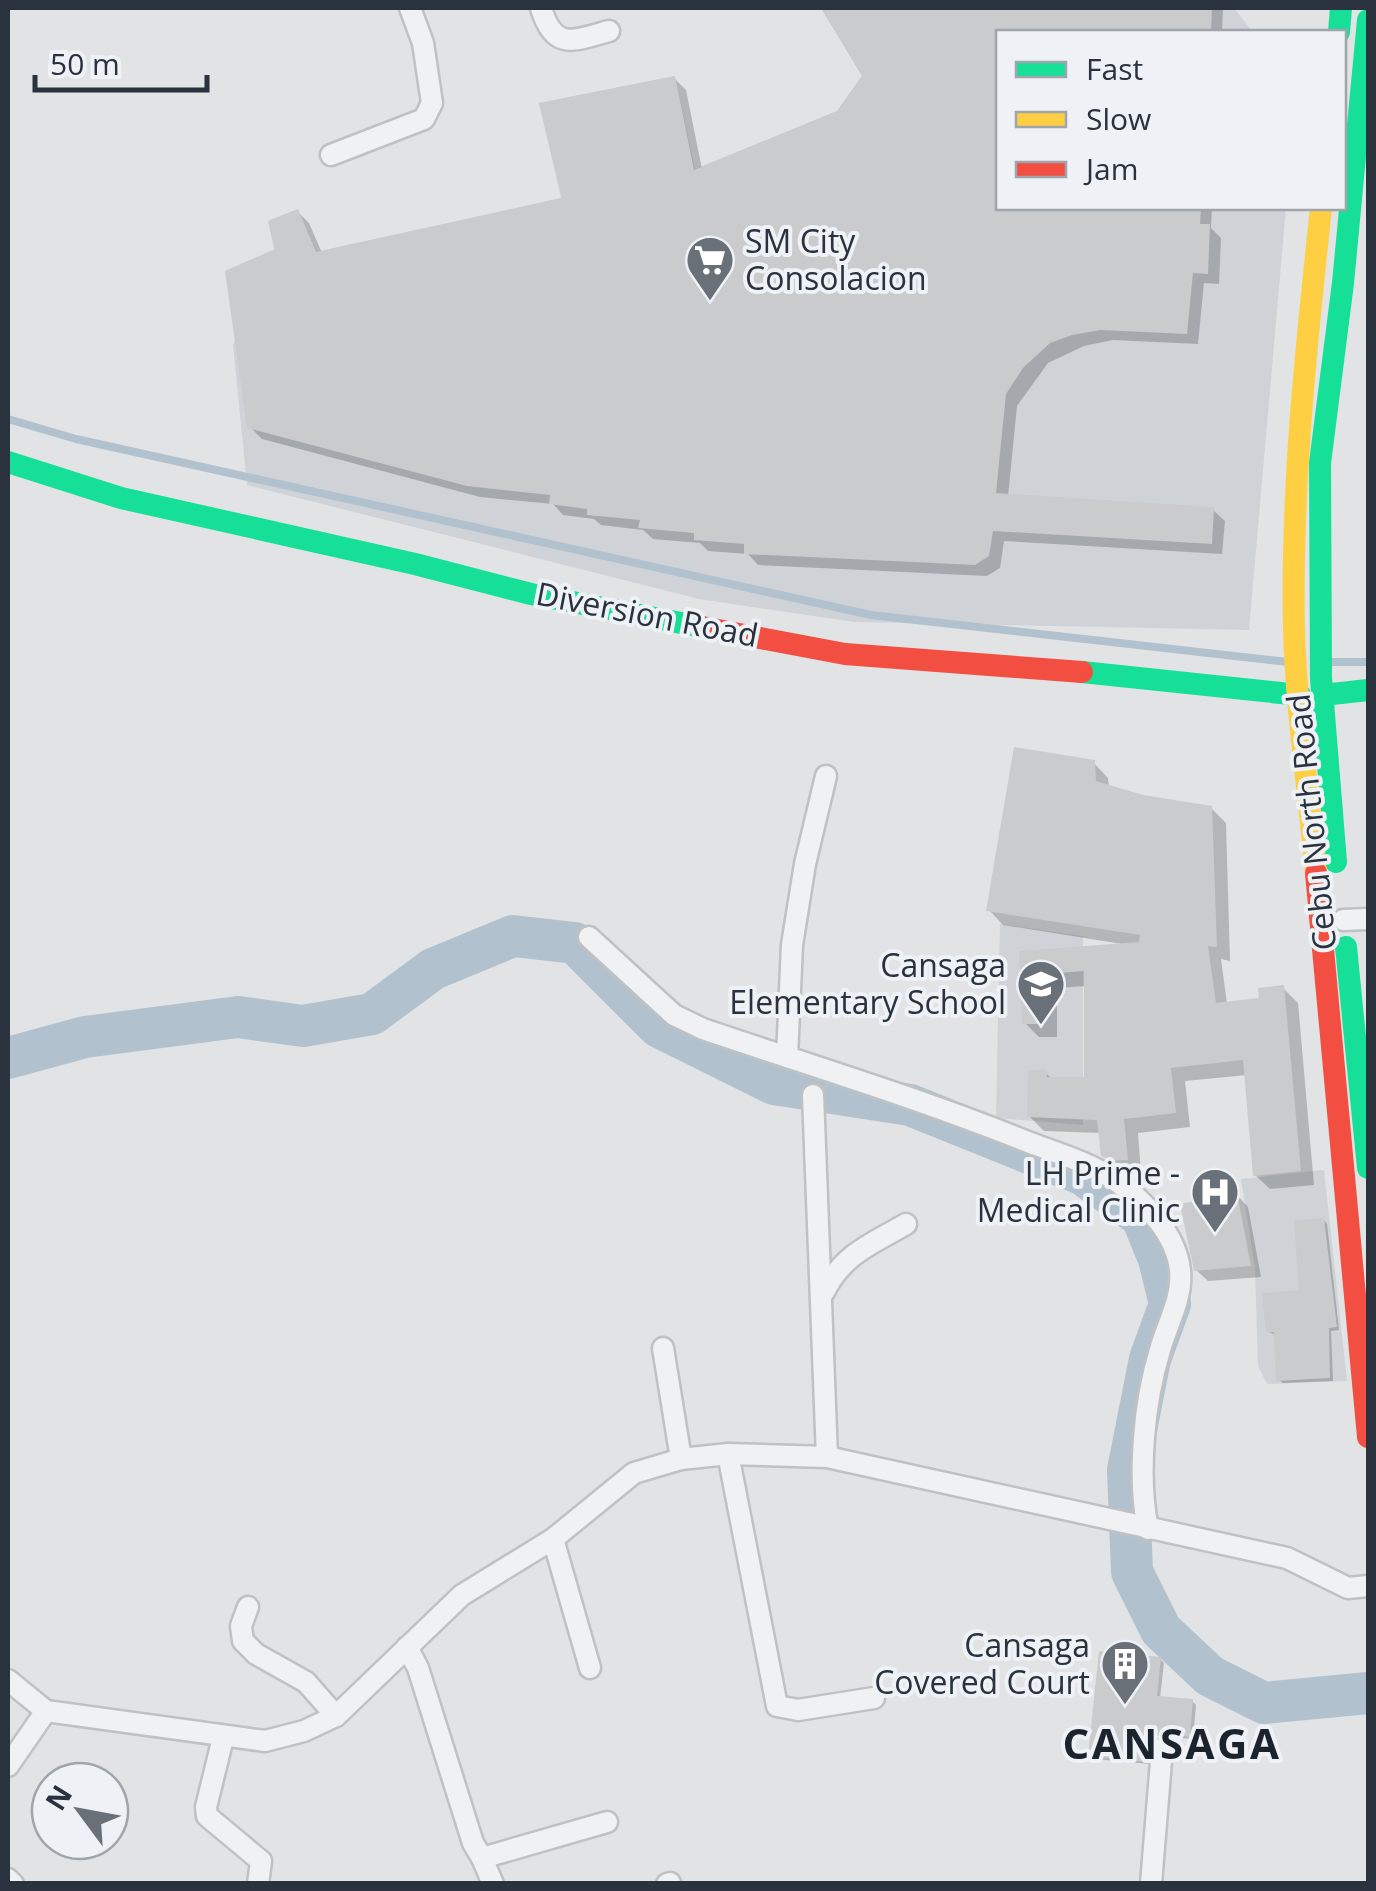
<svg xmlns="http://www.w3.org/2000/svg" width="1376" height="1891" font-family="'Open Sans',sans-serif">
<rect width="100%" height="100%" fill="#e1e3e5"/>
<g fill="#cfd3d8">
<path d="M821 8H1234L1253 32H998V208H1286L1249 630 854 622 699 599 247 485 233 345 274 249 268 221 298 209 316 252 561 198 539 103 675 76 695 169 837 111 862 76Z"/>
<path d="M1000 924 1083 936V1125L996 1118Z"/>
<path d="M1324 1170 1347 1381 1267 1384 1258 1366 1255 1267 1241 1179Z"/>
</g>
<g fill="#0003">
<path d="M824 8H1223L1222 32H998V208H1212L1211 228 1221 238 1219 284 1204 283 1198 344 1113 340 1084 346 1048 363 1017 406 1008 497 1213 510 1225 521 1222 554 1004 541 1000 568 987 576 758 565 748 554 708 551 700 543 653 539 643 530 601 525 594 519 563 515 553 504 480 497 262 439 250 427 277 251 298 212 309 223 322 253 565 200 675 79 686 90 702 169 839 113 865 76Z"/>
<path d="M1094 763 1108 778 1109 787 1143 797 1211 808 1226 823 1230 961 1221 959 1227 1004 1261 1001 1283 988 1298 1003 1314 1185 1270 1189 1255 1175 1247 1075 1185 1081 1190 1127 1138 1133 1141 1173 1127 1175 1103 1155 1101 1133 1044 1131 1029 1116 1046 1073 1053 1080H1087L1086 986 1057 988V1037H1039L1025 1023 1022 954 1122 944 1003 925 989 910Z"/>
<path d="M1237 1195 1248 1207 1261 1277 1208 1281 1196 1270Z"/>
<path d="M1324 1220 1327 1224 1339 1330 1331 1331 1333 1381 1283 1383 1279 1380 1277 1335 1268 1332 1302 1292Z"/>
<path d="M1160 1659 1164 1663 1160 1698 1192 1701 1196 1705 1193 1739 1156 1736 1150 1764 1094 1759 1091 1755Z"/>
</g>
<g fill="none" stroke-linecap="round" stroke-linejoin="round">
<g stroke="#b1c2ce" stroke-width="8">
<path d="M8 419 76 439 871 615 1288 662"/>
<path d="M1327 662H1368"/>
</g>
<path stroke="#b1c2ce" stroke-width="42" d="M8 1058 85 1037 238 1017 303 1026 372 1014 433 969 513 936 575 943 659 1027 774 1084 910 1105 1082 1174 1142 1217 1159 1259 1170 1304 1150 1359 1128 1470 1132 1572 1161 1630 1210 1676 1264 1703 1368 1693"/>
</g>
<g fill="#c9cbcd">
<path d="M821 8H1212L1211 32H998V208H1201L1200 224H1210L1208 274 1193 273 1187 334 1100 330 1072 335 1050 343 1023 368 1006 394 996 493 1214 507 1212 544 993 531 989 556 975 565 744 554V544L694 540V533L638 528 640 520 587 515V509L549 504 550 495 467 486 247 428 225 271 275 249 268 221 298 209 316 252 562 198 539 103 675 76 694 170 837 111 862 76Z"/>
<path d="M1014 747 1095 760 1096 781 1143 795 1212 806 1217 947 1208 946 1216 1003 1259 998 1258 988 1284 985 1301 1171 1253 1176 1243 1060 1171 1068 1176 1113 1124 1119 1128 1160 1111 1161 1101 1156 1097 1120 1027 1117 1028 1070H1047V1077H1084V971L1044 974V1024H1022L1019 951 1139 942 1140 935 986 911Z"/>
<path d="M1237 1193 1251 1266 1194 1271 1180 1204Z"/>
<path d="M1324 1218 1337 1327 1329 1328 1330 1378 1276 1381 1274 1332 1266 1333 1262 1293 1299 1290 1294 1220Z"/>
<path d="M1099 1651 1161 1657 1157 1696 1193 1699 1190 1737 1153 1733 1147 1762 1088 1756Z"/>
</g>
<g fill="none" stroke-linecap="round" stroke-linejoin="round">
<g stroke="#bfc1c3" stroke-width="25">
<g id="street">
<path d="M541 8C554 51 573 41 609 31"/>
<path d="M331 155 424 119 432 103 423 43 410 8"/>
<path d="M1343 920 1368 919"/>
<path d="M589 937 674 1015 703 1029C809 1065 915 1097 1018 1138 1049 1151 1088 1161 1115 1180 1143 1200 1176 1233 1180 1270 1183 1298 1167 1324 1160 1350 1144 1402 1137 1476 1148 1529"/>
<path d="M787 1057 792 945 805 864 826 776"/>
<path d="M813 1095 827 1457"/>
<path d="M824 1292C843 1254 870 1245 906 1224"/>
<path d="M663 1348 681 1459"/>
<path d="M728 1454 777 1706 798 1710 874 1698"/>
<path d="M553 1539 590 1668"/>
<path d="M248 1607 241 1626 243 1641 256 1654 306 1682 336 1716"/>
<path d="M407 1647 418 1668 473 1843 482 1858 607 1822"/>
<path d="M8 1680 46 1711 265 1741 304 1731 336 1716 462 1595 553 1539 634 1473 681 1459 728 1454 827 1457 1287 1558 1348 1588 1368 1586"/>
<path d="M223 1738 206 1807 207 1816 261 1861 258 1884"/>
<path d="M8 1766 46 1711"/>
<path d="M482 1858 493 1884"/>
<path d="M8 1879 13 1884"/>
<path d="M667 1884 670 1883"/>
<path d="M1151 1884 1162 1749"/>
</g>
</g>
<use href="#street" stroke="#eff1f2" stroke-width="20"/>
<g stroke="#16e098" stroke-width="22">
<path d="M1339 32 1341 8"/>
<path d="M8 462 121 498 415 564 531 594 702 627"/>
<path d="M1082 672 1300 695"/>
<path d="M1323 695 1368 690"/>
<path d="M1336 862 1321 678 1320 463 1343 283 1368 20"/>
<path d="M1346 947 1368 1168"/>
</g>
<path stroke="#ffcf43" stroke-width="22" d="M1316 873C1309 792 1296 710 1294 629 1291 488 1306 348 1321 208"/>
<g stroke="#f24e42" stroke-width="22">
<path d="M702 627 845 654 1082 672"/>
<path d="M1316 873 1368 1437"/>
</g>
</g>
<defs>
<g id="supermarket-pin" transform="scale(2.5)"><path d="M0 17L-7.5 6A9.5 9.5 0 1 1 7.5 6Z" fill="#697078" stroke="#eef1f5"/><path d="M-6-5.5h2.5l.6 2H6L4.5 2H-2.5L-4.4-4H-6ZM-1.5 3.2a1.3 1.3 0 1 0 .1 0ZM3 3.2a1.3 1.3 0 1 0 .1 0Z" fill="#fff"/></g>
<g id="school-pin" transform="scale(2.5)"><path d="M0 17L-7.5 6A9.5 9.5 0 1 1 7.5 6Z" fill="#697078" stroke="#eef1f5"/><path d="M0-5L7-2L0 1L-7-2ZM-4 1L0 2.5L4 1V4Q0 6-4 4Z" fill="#fff"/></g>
<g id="hospital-pin" transform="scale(2.5)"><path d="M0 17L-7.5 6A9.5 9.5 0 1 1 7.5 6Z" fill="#697078" stroke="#eef1f5"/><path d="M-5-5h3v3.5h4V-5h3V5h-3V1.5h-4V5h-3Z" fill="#fff"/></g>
<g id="building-pin" transform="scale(2.5)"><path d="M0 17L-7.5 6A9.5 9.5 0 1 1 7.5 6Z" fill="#697078" stroke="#eef1f5"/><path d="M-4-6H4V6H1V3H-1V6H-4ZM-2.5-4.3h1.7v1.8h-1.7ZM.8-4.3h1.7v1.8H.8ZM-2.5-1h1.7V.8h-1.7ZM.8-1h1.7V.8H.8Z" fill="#fff"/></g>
</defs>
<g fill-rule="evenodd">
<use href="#supermarket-pin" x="710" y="260"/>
<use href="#school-pin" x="1041" y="984"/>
<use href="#hospital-pin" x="1215" y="1192"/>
<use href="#building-pin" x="1125" y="1664"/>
</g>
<g text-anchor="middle" stroke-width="8" stroke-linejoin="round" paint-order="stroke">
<g font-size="32" fill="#29323d" stroke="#eef1f5" text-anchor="end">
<text x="745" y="253" text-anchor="start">SM City<tspan x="745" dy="37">Consolacion</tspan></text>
<text x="1006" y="977">Cansaga<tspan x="1006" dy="37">Elementary School</tspan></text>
<text x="1180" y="1185">LH Prime -<tspan x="1180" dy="37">Medical Clinic</tspan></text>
<text x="1090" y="1657">Cansaga<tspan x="1090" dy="37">Covered Court</tspan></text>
</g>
<g font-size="32" fill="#29323d" stroke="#eef1f5">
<text transform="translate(647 615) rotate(11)" y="11">Diversion Road</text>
<text transform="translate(1312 822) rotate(-96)" y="11">Cebu North Road</text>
</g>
<g font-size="42" font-weight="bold" letter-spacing="2.5" fill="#1b232d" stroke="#eef1f5">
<text x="1172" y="1759">CANSAGA</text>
</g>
</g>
<rect width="1376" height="1891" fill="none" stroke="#29323d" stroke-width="20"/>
<rect x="996" y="30" width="350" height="180" fill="#eef1f5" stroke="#9fa5ab" stroke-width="2.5"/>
<rect x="1016" y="62" width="50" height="15" fill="#16e098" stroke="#9fa5ab" stroke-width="2.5"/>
<text x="1086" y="80" font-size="30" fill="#29323d">Fast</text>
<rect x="1016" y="112" width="50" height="15" fill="#ffcf43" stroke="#9fa5ab" stroke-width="2.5"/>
<text x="1086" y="130" font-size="30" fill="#29323d">Slow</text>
<rect x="1016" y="162" width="50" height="15" fill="#f24e42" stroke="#9fa5ab" stroke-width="2.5"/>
<text x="1086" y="180" font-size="30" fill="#29323d">Jam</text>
<g transform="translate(80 1811) rotate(302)"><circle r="48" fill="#eef1f5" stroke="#9fa5ab" stroke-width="2.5"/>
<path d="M0-8L18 38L0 25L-18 38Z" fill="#697078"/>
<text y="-15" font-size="28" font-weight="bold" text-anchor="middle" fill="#29323d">N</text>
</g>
<path d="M35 75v15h172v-15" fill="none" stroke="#29323d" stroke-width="5"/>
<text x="50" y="75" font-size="30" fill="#29323d" stroke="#eef1f5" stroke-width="8" paint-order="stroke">50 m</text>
</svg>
